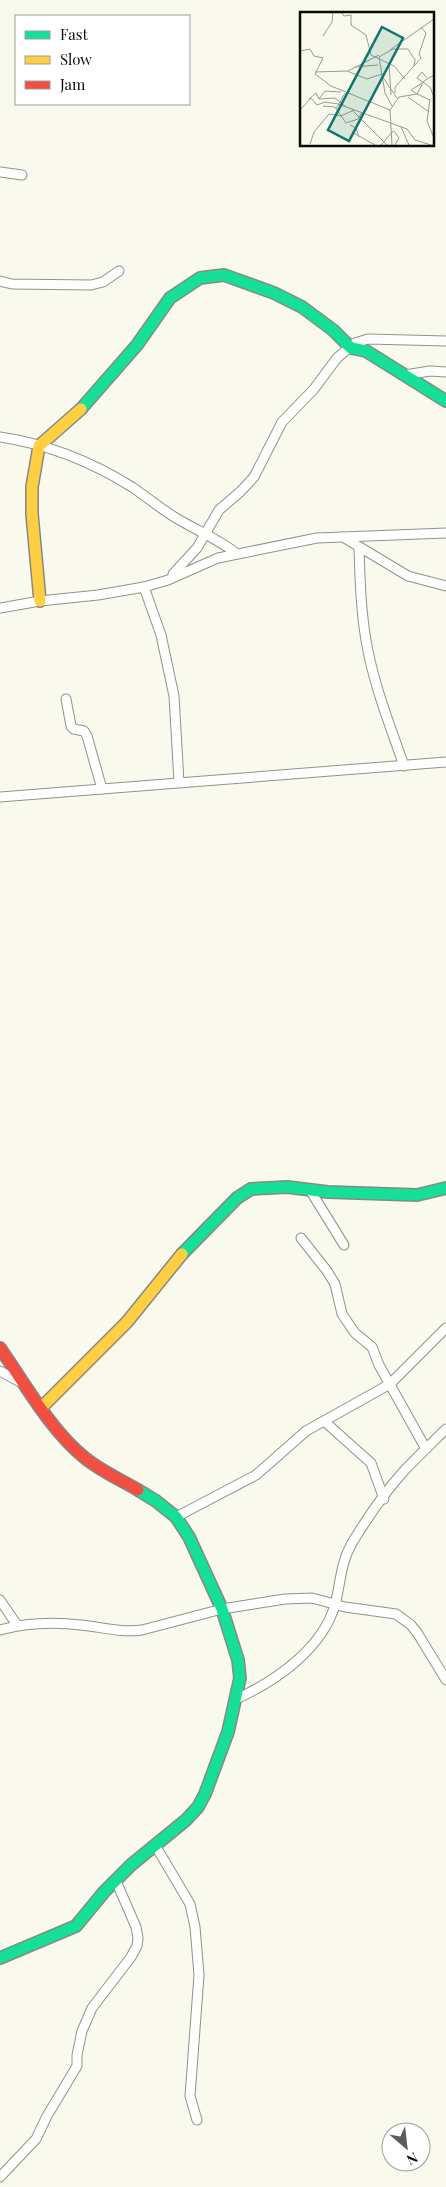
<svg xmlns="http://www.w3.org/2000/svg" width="446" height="2187" font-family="'Playfair Display',serif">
<rect width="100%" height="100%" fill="#f9faed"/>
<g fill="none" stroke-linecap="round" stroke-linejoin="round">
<g stroke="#92928c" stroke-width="11">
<g id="street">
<path d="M0 172 22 175"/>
<path d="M0 281 12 284 91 285 103 282 119 271"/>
<path d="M405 375 430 371 446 372"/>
<path d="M0 437C47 444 92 462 132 487 147 497 161 509 176 518 196 530 218 539 236 553"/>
<path d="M343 537 408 576 446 586"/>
<path d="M359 547C360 582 361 617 368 651 376 691 391 728 404 766"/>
<path d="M173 574 197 548 219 510 240 492 254 477 282 422 314 389 337 358 355 343 368 339 446 341"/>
<path d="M144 587 161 635 174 696 179 782"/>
<path d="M0 608 40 601 98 595 144 587 168 580 218 558 317 538 446 533"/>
<path d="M66 699 71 726 74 729 84 731 87 736 102 789"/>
<path d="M0 797C149 785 297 774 446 762"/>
<path d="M310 1190 344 1245"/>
<path d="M301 1238 327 1271 335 1284 342 1314 355 1333 372 1347 379 1365 426 1449"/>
<path d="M0 1371 22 1383"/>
<path d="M324 1421 371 1463 384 1499"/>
<path d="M176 1517 256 1475 306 1431 390 1384 446 1328"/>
<path d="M0 1600 17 1625"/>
<path d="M0 1630C26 1623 54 1622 81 1625 102 1627 121 1633 142 1630L222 1609 285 1599 312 1598 345 1607 396 1614 411 1625 418 1634 446 1680"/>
<path d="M236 1699C276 1681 322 1649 335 1605 341 1582 340 1564 352 1543 366 1520 385 1492 403 1472 417 1457 432 1443 446 1429"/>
<path d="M155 1845 190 1904 195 1927 199 1975 190 2096 197 2120"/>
<path d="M0 2177 36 2139 47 2116 77 2066V2055L82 2031 92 2008 131 1957 137 1946 138 1938 136 1927 116 1881"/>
</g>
</g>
<g stroke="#888983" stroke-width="14">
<g id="fast">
<path d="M81 409 137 345 170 298 200 278 224 275 274 293 302 307 333 330 351 348 366 351 446 401"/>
<path d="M182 1254 237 1198 251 1189 287 1187 328 1192 417 1195 446 1188"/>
<path d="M0 1958 76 1926 104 1892 131 1865 186 1820 198 1807 205 1794 228 1732 240 1678 238 1660 222 1609 189 1537 176 1517 156 1501 138 1490"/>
</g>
</g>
<g stroke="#888983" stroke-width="14">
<g id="slow">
<path d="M40 601 32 514V487L39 446 81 409"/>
<path d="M42 1407 127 1322 182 1254"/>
</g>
</g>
<g stroke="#888983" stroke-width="14">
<path id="jam" d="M0 1348C25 1384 51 1431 85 1458 101 1471 121 1480 138 1490"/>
</g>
<use href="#street" stroke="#fefefc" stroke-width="9"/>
<use href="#fast" stroke="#16e098" stroke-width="11"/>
<use href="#slow" stroke="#ffcf43" stroke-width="11"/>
<use href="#jam" stroke="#f24e42" stroke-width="11"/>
</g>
<g transform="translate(300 12)">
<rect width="134" height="134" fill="#f9faed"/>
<path fill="none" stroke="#999a92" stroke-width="1" d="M41 0 44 4 51 3V13L66 23 71 43 94 54 105 67M23 24 32 10 33 0M90 38 134 7M0 39 10 37 14 44 23 46 15 62 31 74 90 98M89 52 91 83M114 54 121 46 119 42 126 21 121 15M55 55 78 53M48 59 79 43M15 60 47 59 67 67 82 62M82 64 97 86M127 66 122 60 117 66 130 75 133 83M117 82 124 69 134 63M117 82 111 78 122 71M108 85 129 100M9 87 16 81 19 87 35 86 46 95M19 87 25 79 41 80M23 94 35 95 46 111 58 107 62 100M92 94 85 81 79 45 93 37H108L115 48 114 54 95 75V81M36 97 45 81M0 98 11 86 17 93 25 90 38 92 107 117 115 128 131 133M52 98 87 133M50 113 56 116 59 125M101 115 109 133M94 119 99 126 95 133M52 120 75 133M10 132 14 120 29 102 41 104 54 98M81 133 93 119M92 133 90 98 99 85 117 82 130 88 127 109 134 126"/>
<path fill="#0f766e" fill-opacity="0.15" stroke="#0f766e" stroke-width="2.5" d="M82 15 103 26 49 129 28 118Z"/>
<rect width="134" height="134" fill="none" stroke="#0a0a0a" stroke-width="2.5"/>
</g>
<rect x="15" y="15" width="175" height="90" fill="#ffffff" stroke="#9d9d9d"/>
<rect x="25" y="31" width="25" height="8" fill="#16e098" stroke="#9d9d9d"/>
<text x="60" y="40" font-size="15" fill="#0a0a0a">Fast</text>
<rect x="25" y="56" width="25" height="8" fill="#ffcf43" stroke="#9d9d9d"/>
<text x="60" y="65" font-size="15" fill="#0a0a0a">Slow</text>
<rect x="25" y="81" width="25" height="8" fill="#f24e42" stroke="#9d9d9d"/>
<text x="60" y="90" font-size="15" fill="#0a0a0a">Jam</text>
<g transform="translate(406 2147) rotate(152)"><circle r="24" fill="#ffffff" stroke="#9d9d9d"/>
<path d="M0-4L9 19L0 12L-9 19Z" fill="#5e5e59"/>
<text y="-8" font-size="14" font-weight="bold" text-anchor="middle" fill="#0a0a0a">N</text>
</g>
</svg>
